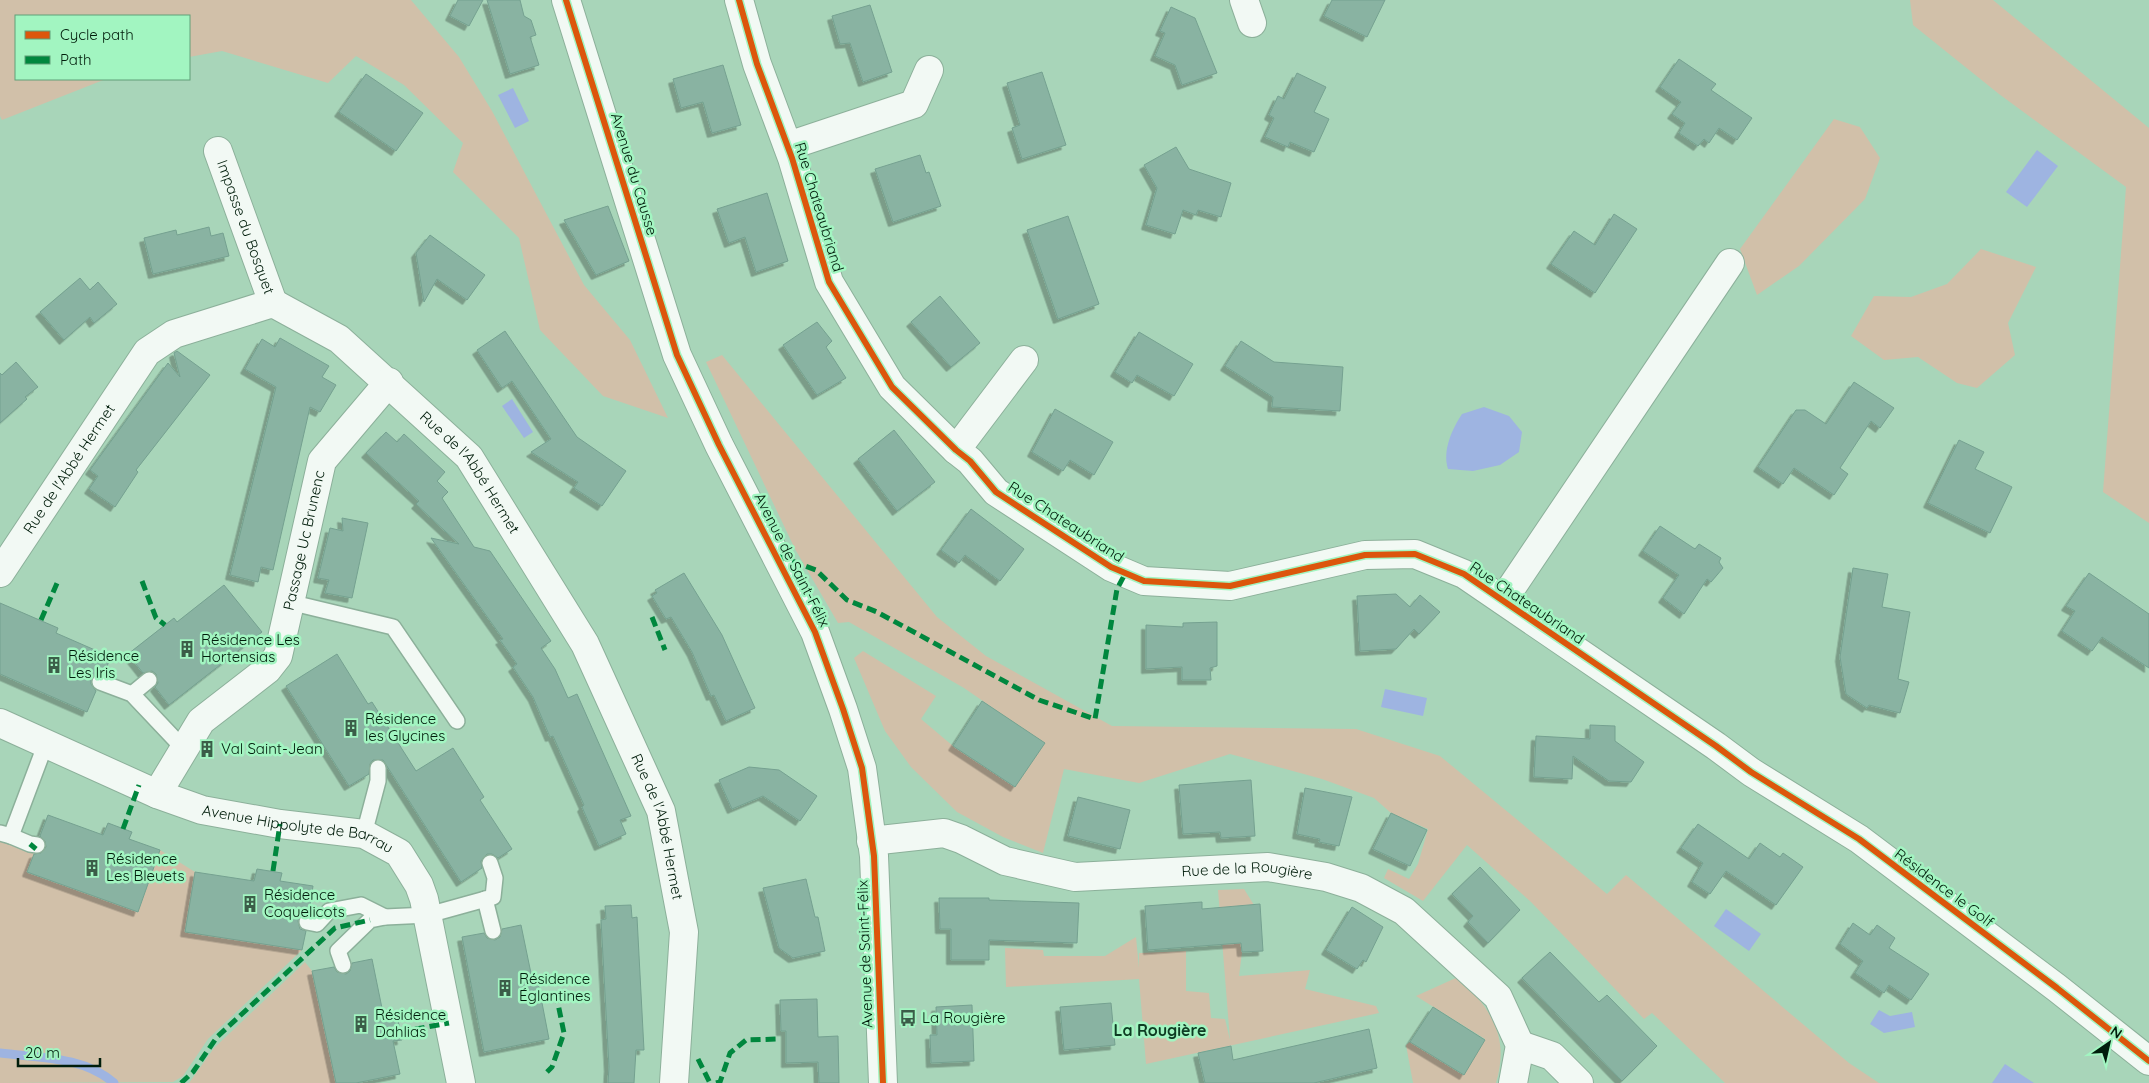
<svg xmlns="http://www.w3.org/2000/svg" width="2149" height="1083" font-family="Quicksand,sans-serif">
<defs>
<filter id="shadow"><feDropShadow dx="-4.5" dy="4.5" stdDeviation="0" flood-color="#0004"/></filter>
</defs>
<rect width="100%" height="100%" fill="#a8d5b9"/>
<g fill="#d1c0a9">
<path d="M0 0H411L459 57 492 111 584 285 630 340 668 418 603 396 540 330 519 238 453 172 463 143 404 85 356 56 328 83 222 51 189 57V16H16V79H106L2 120 0 116Z"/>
<path d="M1910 0H1993L2149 128V523L2103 492 2126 187 1999 94 1913 25Z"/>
<path d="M1834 119 1860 127 1880 158 1865 199 1799 266 1757 295 1740 249Z"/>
<path d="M1981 249 2036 267 2008 323 2015 355 1977 388 1957 383 1918 357 1884 360 1851 336 1874 296 1911 297 1947 284Z"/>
<path d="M722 355 937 617 986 656 1112 726 1356 729 1440 756 1607 894 1626 875 1849 1063 1879 1083H1725L1652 1013 1644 1019 1531 902 1467 845 1423 901 1384 878 1388 869 1409 879 1418 864 1428 829 1391 813 1374 798 1322 779 1230 754 1139 783 1064 769 1043 853 1003 837 957 812 911 767 885 731 854 658 863 651 936 696 921 719 953 746 1015 787 1044 743 964 688 849 622 838 623 795 549 706 362Z"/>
<path d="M0 839 35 853 28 873 138 912 160 850 195 872 186 931 302 950 208 1039 183 1076 173 1082 0 1083Z"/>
<path d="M1244 889 1254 905 1239 906 1242 952 1239 976 1310 970 1305 989 1376 1006 1379 1013 1146 1064 1139 979 1006 987 1005 948 1043 950 1044 956H1105L1136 937 1139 968V953L1186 951V991L1209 993 1211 1018 1225 1019 1230 1040 1218 890Z"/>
<path d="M305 962 312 971 336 1083H189L214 1048Z"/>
<path d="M1458 977C1491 1009 1510 1036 1496 1083H1413L1406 1045 1410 1042 1463 1075 1485 1039 1416 996Z"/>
</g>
<g fill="#9eb4e1">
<path d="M513 88 529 121 515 128 498 95Z"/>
<path d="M2037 150 2058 166 2027 207 2006 192Z"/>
<path d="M512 399 533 432 524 438 502 406Z"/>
<path d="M1484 407 1509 416 1522 432 1519 452 1500 465 1473 471 1448 469C1442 451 1452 429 1462 414Z"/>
<path d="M1385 689 1427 698 1423 716 1381 707Z"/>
<path d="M1726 909 1761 934 1749 951 1714 926Z"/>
<path d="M1879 1010 1890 1016 1912 1012 1915 1027 1884 1033 1870 1024Z"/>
<path d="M2005 1064 2034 1083H1992Z"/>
</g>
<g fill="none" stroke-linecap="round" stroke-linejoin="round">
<path stroke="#9eb4e1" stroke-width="9" d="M0 1053C39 1058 83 1056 114 1083"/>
</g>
<g fill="#89b3a2" stroke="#75a190" filter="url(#shadow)">
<path d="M458 0H483L469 26 450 16Z"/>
<path d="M487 0H520L524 16 531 20 536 35 530 37 539 65 510 74Z"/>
<path d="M1332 0H1385L1367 37 1324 16Z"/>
<path d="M870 5 892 72 863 82 850 43 840 44 832 16Z"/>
<path d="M1171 7 1195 18 1217 73 1182 85 1175 65 1155 56 1165 33 1160 31Z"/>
<path d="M1679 59 1716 84 1711 90 1752 118 1737 140 1719 128 1709 143 1704 139 1698 146 1679 133 1685 123 1672 114 1681 102 1660 87Z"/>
<path d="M723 65 741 125 712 133 703 102 681 108 673 79Z"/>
<path d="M1042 72 1066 145 1022 159 1012 128 1020 125 1007 83Z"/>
<path d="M1297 73 1326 87 1314 112 1329 119 1314 152 1290 142 1288 147 1265 137 1274 118 1269 115 1278 96 1284 99Z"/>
<path d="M366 74 423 113 396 151 339 112Z"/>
<path d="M1176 147 1189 169 1231 183 1221 217 1198 210 1196 215 1183 210 1175 234 1146 225 1157 188 1144 165Z"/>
<path d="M920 155 926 173 929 172 941 206 893 222 875 169Z"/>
<path d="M767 193 788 261 756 272 745 237 729 243 717 209Z"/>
<path d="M608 206 629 261 596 275 564 220Z"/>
<path d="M1614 214 1637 229 1595 293 1551 264 1574 231 1595 245Z"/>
<path d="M1068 216 1099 304 1058 319 1027 230Z"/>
<path d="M209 227 211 236 223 233 229 256 153 274 144 238 176 230 177 235Z"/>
<path d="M430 235 485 275 467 300 437 279 424 302 416 253Z"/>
<path d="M80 278 90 290 98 282 117 304 94 323 90 317 64 340 40 312Z"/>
<path d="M940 296 980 343 951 367 911 322Z"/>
<path d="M817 322 832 341 826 347 846 378 817 395 783 345Z"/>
<path d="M505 331 577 437 626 471 602 506 574 488 578 482 531 452 551 439 512 381 502 388 477 350Z"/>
<path d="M1139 332 1193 364 1174 396 1137 375 1132 383 1115 372Z"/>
<path d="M280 338 329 366 322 377 336 385 320 412 310 407 273 570 261 567 258 582 230 575 276 387 245 369 262 339 275 347Z"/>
<path d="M1241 341 1274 362 1343 367 1340 411 1272 407 1273 397 1225 366Z"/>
<path d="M177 351 210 375 136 470 138 472 115 507 89 489 98 476 90 470 168 363 180 377 174 353Z"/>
<path d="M16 362 38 387 25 397 27 399 0 423V373L2 375Z"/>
<path d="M1854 382 1894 408 1880 428 1871 421 1840 468 1848 474 1834 495 1794 468 1783 484 1758 467 1796 410H1805L1826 424Z"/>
<path d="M1055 409 1113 442 1094 475 1070 460 1063 471 1032 452Z"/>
<path d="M894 430 935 482 897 511 858 459Z"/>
<path d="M386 432 397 442 404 434 445 472 437 481 448 492 442 498 474 547 490 551 551 641 541 648 555 669 568 698 577 694 631 816 620 820 626 834 599 846 582 807 584 805 553 736 550 737 533 697 513 667 517 664 500 640 503 639 431 538 459 544 416 504 419 501 366 453Z"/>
<path d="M1959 440 1984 452 1975 469 2012 487 1990 533 1928 503Z"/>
<path d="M971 509 1024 549 1000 581 965 555 959 563 941 550Z"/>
<path d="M342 518 368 523 352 598 325 593 329 580 318 578 330 528 343 531Z"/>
<path d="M1660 526 1695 549 1699 544 1721 558 1719 562 1723 568 1711 582 1707 579 1684 614 1663 598 1679 575 1643 551Z"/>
<path d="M1853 568 1888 574 1882 607 1910 612 1898 679 1909 682 1900 713 1869 705 1867 708 1846 694 1840 657Z"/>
<path d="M684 573 722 635 755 708 726 721 714 695 711 696 692 652 671 617 666 619 652 596 657 593 655 590Z"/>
<path d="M2089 573 2149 614V668L2102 637 2092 651 2062 631 2075 611 2066 606Z"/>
<path d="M224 585 262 632 169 705 155 687 158 683 156 674 152 671 143 673 128 654 174 618 177 622Z"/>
<path d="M1396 594 1410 607 1420 595 1440 612 1419 634 1414 629 1396 649 1360 651 1357 596Z"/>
<path d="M0 603 58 628 56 633 111 657 104 673H98L91 678V684L96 691 87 712 0 674Z"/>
<path d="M1217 622V666L1210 668 1211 680H1182V667L1146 669V625L1183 627V623Z"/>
<path d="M337 654 368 704 372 702 416 771 453 748 484 797 480 800 512 849 498 858 492 854H487L481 861 482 868 461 882 383 760H373L370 764 369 774 349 786 286 686Z"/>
<path d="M982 701 1045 743 1015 787 953 746Z"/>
<path d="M1590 725 1615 726V741L1644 762 1631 782 1609 781 1573 756 1572 779 1534 777 1536 736 1590 739Z"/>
<path d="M749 767 779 770 817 796 800 821 763 796 732 809 719 780Z"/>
<path d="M1251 780 1255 836 1221 838 1220 832 1183 834 1179 785Z"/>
<path d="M1305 788 1352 797 1339 846 1319 842 1320 839 1297 834Z"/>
<path d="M1078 797 1130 810 1120 849 1068 836Z"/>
<path d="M1391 813 1427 830 1410 866 1373 849Z"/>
<path d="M48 815 103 835 108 823 132 832 129 839 160 850 138 912 27 872 34 854 41 853 46 847 45 841 40 836Z"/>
<path d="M1698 824 1749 859 1760 843 1780 857 1783 853 1803 867 1776 905 1726 871 1710 894 1692 882 1703 863 1681 848Z"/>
<path d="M1480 867 1520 910 1488 943 1468 922 1473 916 1452 894Z"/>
<path d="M257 869 282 873 280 881 313 886 309 913 300 915 298 921 300 929 306 931 302 950 185 932 195 872 254 881Z"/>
<path d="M806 879 815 917H818L825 951 793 958 779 948 763 888Z"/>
<path d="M939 898H989V900L1079 903 1077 943 989 940V960H951V929H940Z"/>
<path d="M1202 902V909L1260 904 1263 951 1242 952 1241 943 1148 950 1145 906Z"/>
<path d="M631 905 632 918 637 917 644 1050H636L634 1083H608L609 1067 601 920 606 919 605 906Z"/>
<path d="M1352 907 1383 927 1366 962 1363 960 1357 969 1326 950Z"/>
<path d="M1853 923 1870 935 1877 925 1895 938 1889 948 1929 974 1911 1000 1889 985 1884 993 1855 973 1863 961 1840 944Z"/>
<path d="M521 925 533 983 538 982 549 1039 484 1052 462 937 484 933 487 938 495 940 500 937 502 929Z"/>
<path d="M1550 952 1599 1002 1607 995 1657 1046 1622 1081 1522 978Z"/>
<path d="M372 959 384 1018 397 1015 402 1040 393 1041 400 1074 356 1083H336L312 971 334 967 337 972 346 974 350 971 352 963Z"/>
<path d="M817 999 818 1037 838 1036 839 1083H819L818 1062 786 1063V1031H781L780 1000Z"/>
<path d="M1111 1003 1115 1045 1064 1050 1060 1007Z"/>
<path d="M972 1005 974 1061 931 1063 930 1035H937L936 1007Z"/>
<path d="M1433 1007 1485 1040 1464 1075 1410 1042Z"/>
<path d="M1369 1029 1377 1068 1314 1083H1205L1198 1053 1231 1046 1233 1060Z"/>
</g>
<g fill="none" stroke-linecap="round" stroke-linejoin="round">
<g stroke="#8cb09a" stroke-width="18">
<g id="service">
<path d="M289 602 393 627 457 721"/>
<path d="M100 682 132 694 184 749"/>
<path d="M132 694 149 680"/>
<path d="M0 833 11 836 46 743"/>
<path d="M364 834 378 781V768"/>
<path d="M11 836 30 844 37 845"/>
<path d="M485 899 493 931"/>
<path d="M307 922 317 924 329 911 361 905 385 917"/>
<path d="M343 965 338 951 370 920 385 917 428 915 493 897 495 878 490 863"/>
</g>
</g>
<g stroke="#8cb09a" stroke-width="30">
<g id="minor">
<path d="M566 0 677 355 719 445 815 632 843 709 862 768 874 856 883 1083"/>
<path d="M739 0 757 64 792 158 829 282 892 387 956 450 970 461 996 492 1111 567 1144 581 1230 586 1365 555 1415 554 1464 574 1716 746 1751 772 1859 839 2057 988 2149 1061"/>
<path d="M1244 0 1252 23"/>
<path d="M788 146 914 104 929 70"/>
<path id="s1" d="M218 151 273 303"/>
<path d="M956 450 1024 360"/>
<path id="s2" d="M0 573 147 352 174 334 273 303 339 339 469 457 585 644 661 811 684 932 674 1083"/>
<path d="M1503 600 1730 263"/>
<path id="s3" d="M0 723 157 794 202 810 280 824 364 834 399 853 419 885 424 899 461 1083"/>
<path id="s4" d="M157 794 201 721 267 670 278 656 322 461 389 382"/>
<path id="s5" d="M871 841 944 833 961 839 1005 861 1075 877 1268 867 1326 877 1361 888 1404 911 1498 997 1520 1045 1513 1083"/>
<path d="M1520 1045 1552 1056 1579 1083"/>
</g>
</g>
<use href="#service" stroke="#f2f9f4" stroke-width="15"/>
<use href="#minor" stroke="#f2f9f4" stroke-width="28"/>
<g stroke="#00873e" stroke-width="5" stroke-dasharray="10 5" stroke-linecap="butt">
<path d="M778 556 816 570 847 600 877 612 1039 700 1095 719 1117 589 1125 574"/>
<path d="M142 581 156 618 165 625"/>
<path d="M652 617 665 650"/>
<path d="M41 620 58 581"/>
<path d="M123 829 139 785"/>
<path d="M30 844 36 849"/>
<path d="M273 871 280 824"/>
<path d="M540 994H556L564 1033 552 1067 547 1072"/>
<path d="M400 1032 449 1023"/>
<path d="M698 1059 710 1083"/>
<path d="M181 1083 193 1072 217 1037 335 928 370 920"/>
<path d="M716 1083 720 1082 730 1053 746 1040 778 1039"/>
</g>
<g stroke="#a2f5c1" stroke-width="9">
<g id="cycleway">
<path d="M566 0 677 355 719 445 815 632 843 709 862 768 874 856 883 1083"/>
<path d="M739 0 757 64 792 158 829 282 892 387 956 450 970 461 996 492 1111 567 1144 581 1230 586 1365 555 1415 554 1464 574 1716 746 1751 772 1859 839 2057 988 2149 1061"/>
</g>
</g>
<use href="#cycleway" stroke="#dc560c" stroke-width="6"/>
</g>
<defs>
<g id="building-bare" transform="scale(1.35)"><path d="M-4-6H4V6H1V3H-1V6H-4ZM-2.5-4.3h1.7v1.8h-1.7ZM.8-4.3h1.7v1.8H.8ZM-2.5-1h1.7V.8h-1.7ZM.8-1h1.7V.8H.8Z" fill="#3b5d48" stroke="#a2f5c1" stroke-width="2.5" paint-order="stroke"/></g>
<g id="bus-bare" transform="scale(1.35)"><path d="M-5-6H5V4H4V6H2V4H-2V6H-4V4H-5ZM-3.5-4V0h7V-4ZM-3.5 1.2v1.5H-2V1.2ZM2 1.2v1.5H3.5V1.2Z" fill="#3b5d48" stroke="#a2f5c1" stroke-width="2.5" paint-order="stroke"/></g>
</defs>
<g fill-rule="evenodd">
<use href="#building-bare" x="187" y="649"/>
<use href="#building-bare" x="54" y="665"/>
<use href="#building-bare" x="351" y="728"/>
<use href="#building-bare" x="207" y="749"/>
<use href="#building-bare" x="92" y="868"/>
<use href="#building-bare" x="250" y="904"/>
<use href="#building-bare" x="505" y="988"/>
<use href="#bus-bare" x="908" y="1018"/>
<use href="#building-bare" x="361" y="1024"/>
</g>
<g text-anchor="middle" stroke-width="5" stroke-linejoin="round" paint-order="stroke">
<g font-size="15" fill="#001d0b" stroke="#a2f5c1">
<text transform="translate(634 174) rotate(73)" y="5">Avenue du Causse</text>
<text transform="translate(819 207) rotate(73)" y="5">Rue Chateaubriand</text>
<text dy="5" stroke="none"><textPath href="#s1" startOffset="81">Impasse du Bosquet</textPath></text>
<text dy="5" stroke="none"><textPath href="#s2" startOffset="125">Rue de l'Abbé Hermet</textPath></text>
<text dy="5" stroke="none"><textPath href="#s2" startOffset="665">Rue de l'Abbé Hermet</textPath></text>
<text transform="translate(1066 522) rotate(33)" y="5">Rue Chateaubriand</text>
<text dy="5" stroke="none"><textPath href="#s4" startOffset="305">Passage Uc Brunenc</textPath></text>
<text transform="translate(792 560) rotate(63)" y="5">Avenue de Saint-Félix</text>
<text transform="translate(1527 603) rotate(34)" y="5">Rue Chateaubriand</text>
<text dy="5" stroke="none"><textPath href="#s2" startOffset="1070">Rue de l'Abbé Hermet</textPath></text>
<text dy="5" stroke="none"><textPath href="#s3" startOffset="318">Avenue Hippolyte de Barrau</textPath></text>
<text dy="5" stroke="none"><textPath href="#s5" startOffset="385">Rue de la Rougière</textPath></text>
<text transform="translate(1944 888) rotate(37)" y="5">Résidence le Golf</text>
<text transform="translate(865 954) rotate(-92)" y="5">Avenue de Saint-Félix</text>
</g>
<g font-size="15" fill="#001d0b" stroke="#a2f5c1" text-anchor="start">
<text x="201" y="645">Résidence Les<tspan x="201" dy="17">Hortensias</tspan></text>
<text x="68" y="661">Résidence<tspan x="68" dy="17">Les Iris</tspan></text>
<text x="365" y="724">Résidence<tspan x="365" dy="17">les Glycines</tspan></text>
<text x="221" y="754">Val Saint-Jean</text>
<text x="106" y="864">Résidence<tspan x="106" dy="17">Les Bleuets</tspan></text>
<text x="264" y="900">Résidence<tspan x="264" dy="17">Coquelicots</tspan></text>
<text x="519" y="984">Résidence<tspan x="519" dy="17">Églantines</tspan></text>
<text x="375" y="1020">Résidence<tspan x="375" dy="17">Dahlias</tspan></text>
<text x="922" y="1023">La Rougière</text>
</g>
<g font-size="16" font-weight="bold" fill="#0e3c23" stroke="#a2f5c1">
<text x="1160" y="1036">La Rougière</text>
</g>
</g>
<rect x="15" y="15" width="175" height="65" fill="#a2f5c1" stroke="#619f78"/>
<rect x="25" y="31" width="25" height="8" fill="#dc560c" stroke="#619f78"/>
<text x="60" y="40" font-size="15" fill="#001d0b">Cycle path</text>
<rect x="25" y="56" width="25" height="8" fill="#00873e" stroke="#619f78"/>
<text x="60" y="65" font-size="15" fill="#001d0b">Path</text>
<g transform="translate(2109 1043) rotate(34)" stroke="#a2f5c1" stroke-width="4" paint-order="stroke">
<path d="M0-4L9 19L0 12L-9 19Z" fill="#001d0b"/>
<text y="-8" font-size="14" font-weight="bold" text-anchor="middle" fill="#001d0b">N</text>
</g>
<path d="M18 1058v8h82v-8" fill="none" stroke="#001d0b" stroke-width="2.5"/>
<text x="25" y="1058" font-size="15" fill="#001d0b" stroke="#a2f5c1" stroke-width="4" paint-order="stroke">20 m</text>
</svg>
